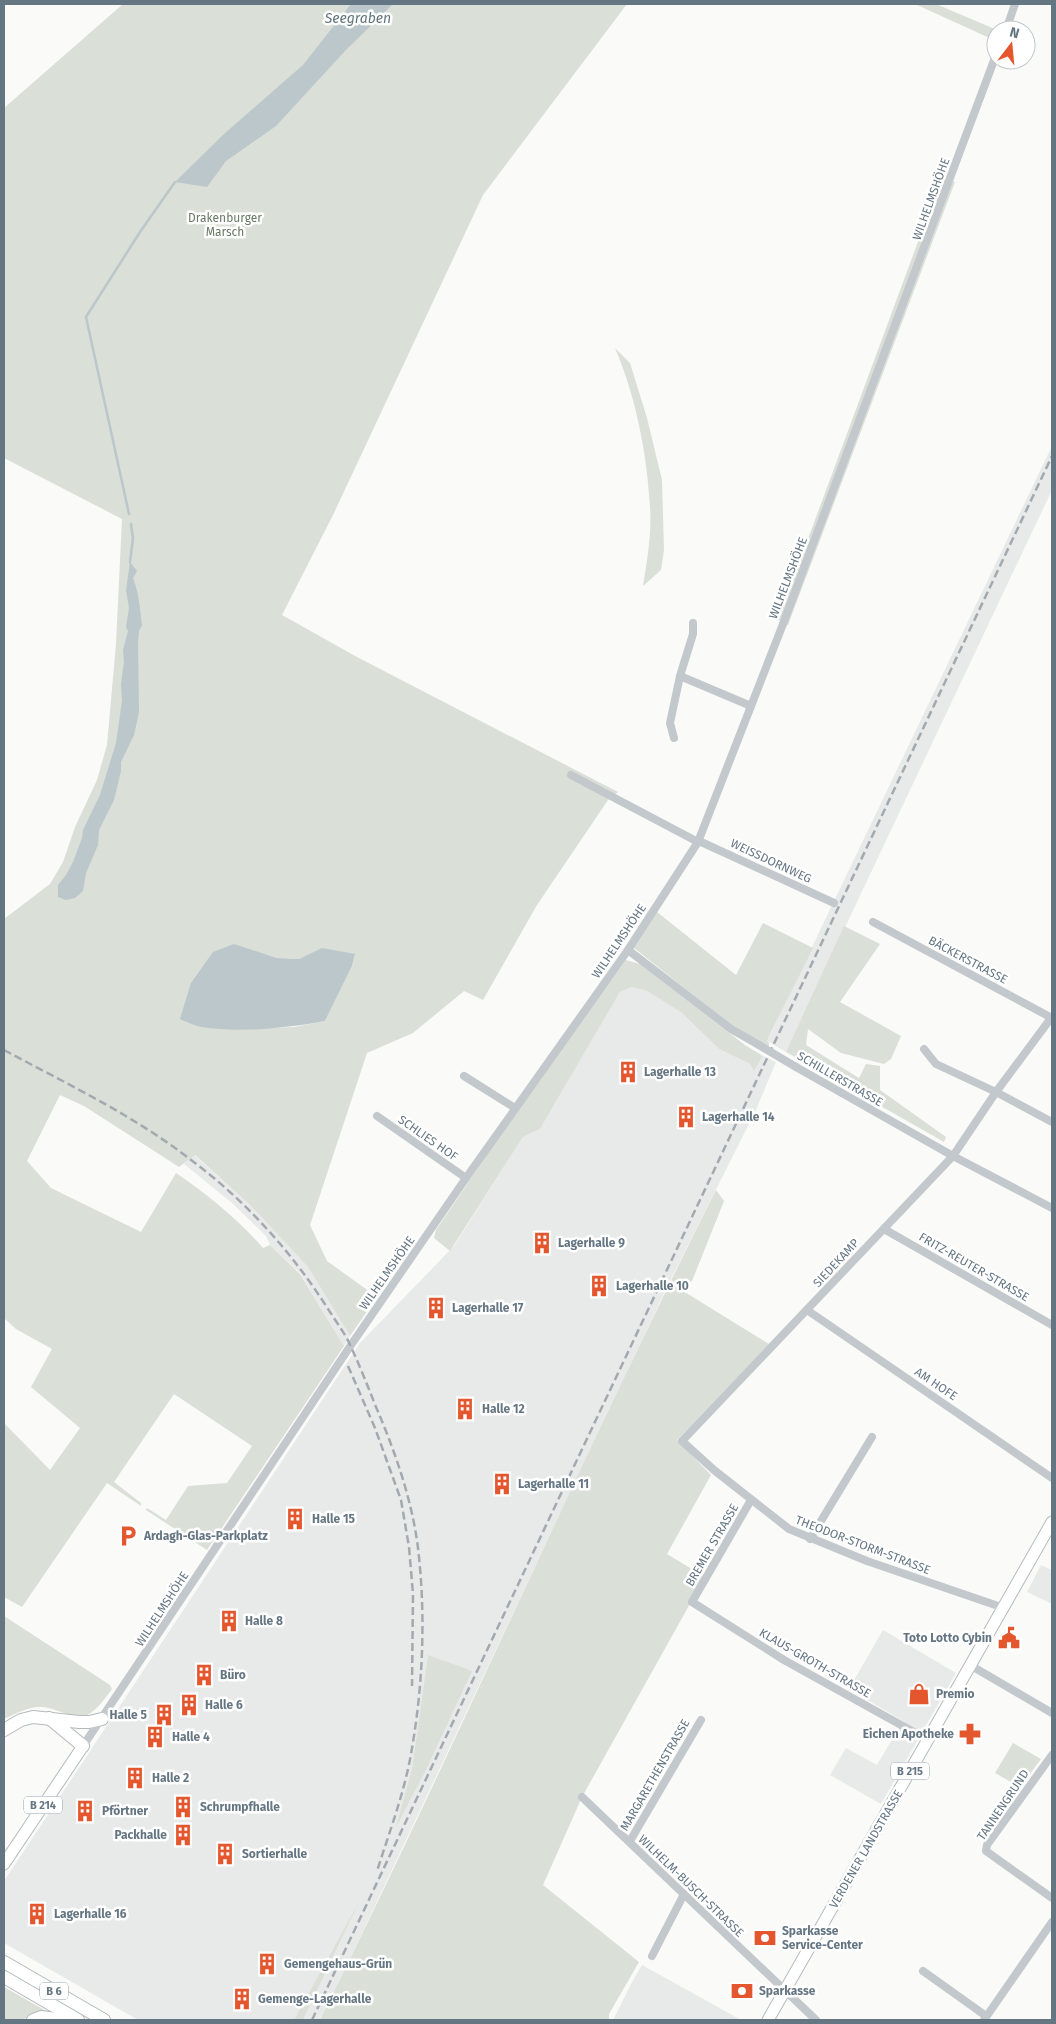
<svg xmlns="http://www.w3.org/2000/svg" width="1056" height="2024" font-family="'Fira Sans',sans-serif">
<rect width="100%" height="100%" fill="#fafaf8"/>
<g fill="#e8e9e9" fill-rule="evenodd">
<path d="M1052 446V490L786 1052 767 1041Z"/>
<path d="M632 987 647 991 682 1013 719 1049 750 1064 754 1071 763 1056 776 1062 756 1110 668 1285 347 1965 320 2020H303L354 1912 294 2020H138L4 1943V1881L360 1343 454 1246 523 1137 540 1129 620 992ZM428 1655 424 1774 397 1824 412 1768Z"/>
<path d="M194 1155 250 1205 308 1267 350 1336 344 1346 300 1273 270 1245 266 1236 232 1203 184 1164Z"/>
<path d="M1041 1565 1052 1570V1604L1027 1592Z"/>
<path d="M883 1630 956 1673 881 1804 830 1775 846 1748 877 1765 903 1721 849 1689Z"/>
<path d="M642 1965 716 2006 741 2020H613L631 1984Z"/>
</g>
<g fill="#dadfd7" fill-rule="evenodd">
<path d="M123 4H627L483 195 333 515 282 615 357 657 618 792 608 800 537 905 483 1000 464 991 413 1033 367 1053 310 1225 327 1261 377 1297 350 1336 308 1267 250 1205 195 1155 179 1167 84 1106 60 1095 27 1161 51 1188 141 1232 176 1173C208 1195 238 1219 263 1248L270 1245 300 1274 344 1346 207 1550 146 1510 147 1508 166 1520 188 1486 227 1483 252 1446 174 1394 114 1482 141 1503V1506L107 1483 22 1607 4 1597V1423L50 1470 80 1428 31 1387 52 1349 16 1329 4 1318V919L50 884 63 862 75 827 97 780 107 745 116 644 122 519 4 458V108ZM234 945 277 958 299 959 321 949 355 955 352 966 325 1021 294 1027 242 1029Z"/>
<path d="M915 4H936L997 30 996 41Z"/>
<path d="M942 177 955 182 788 625 778 620Z"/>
<path d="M615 348 630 363 647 418 662 480 664 550 661 570 643 586C647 561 652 533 650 507 647 454 636 397 615 348Z"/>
<path d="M657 912 736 975 763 923 813 948 770 1034 767 1041 769 1043V1047L736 1029 634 948Z"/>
<path d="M844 926 880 944 840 1002 901 1036 891 1059 884 1064 841 1053 808 1029 806 1045 859 1078 866 1064 880 1066V1090L946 1137 944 1142 786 1052Z"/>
<path d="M626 960 640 964 745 1045 763 1056 754 1071 750 1064 719 1049 682 1013 647 991 632 987 620 992 540 1129 523 1137 450 1251 434 1238 436 1230 518 1109Z"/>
<path d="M716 1190 724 1201 692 1281 675 1286 769 1344 677 1440 711 1475 667 1554 705 1577 582 1797 543 1885 639 1962 609 2014V2020H320C456 1746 578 1464 716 1190Z"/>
<path d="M4 1616 110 1685 112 1689C106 1697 98 1709 89 1714 73 1722 56 1706 40 1707 27 1707 15 1714 4 1719Z"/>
<path d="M428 1655 472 1671 424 1774 396 1827 412 1768Z"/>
<path d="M1013 1743 1041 1759 1020 1787 995 1773Z"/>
<path d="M359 1902 303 2020H294Z"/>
<path d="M4 1987 48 2012 32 2015 22 2020H4Z"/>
</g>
<g fill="#bbc7cb">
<path d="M351 4H393L345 51 276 126 226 161 207 187 175 182 224 134 303 65Z"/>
<path d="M130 562 137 571 133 578C139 593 140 609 142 625L139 631 138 642 139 712 134 735 121 762V771L114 800 99 830 98 845 86 873 83 891 75 898 66 900 58 897V885L66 875 73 862 82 838 83 830 100 795 116 743 122 701 121 684 124 662 123 650 128 631 126 627 129 608 126 590Z"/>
<path d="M234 944 277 958 299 959 322 948 355 954 352 966 325 1021C288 1028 240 1033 202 1027 195 1026 187 1022 180 1019L191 983 213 952Z"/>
</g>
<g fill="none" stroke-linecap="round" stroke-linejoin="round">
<g stroke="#bbc7cb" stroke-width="2.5">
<path d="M129 514 86 317 140 232 175 182"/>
<path d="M130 562 133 538 131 524"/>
</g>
<g stroke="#b5babe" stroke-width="13">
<g id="primary">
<path d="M4 1864 83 1746"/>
<path d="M768 2020 1052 1522"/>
</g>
</g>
<g stroke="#b4b9bd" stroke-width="14">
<g id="trunk">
<path d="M49 1718 83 1746"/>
<path d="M4 1730 21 1720 33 1717 79 1722H89L102 1719"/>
<path d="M4 1962 104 2020"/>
<path d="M4 1977 78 2020"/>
<path d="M33 2020 41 2017 63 2020"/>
</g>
</g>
<g stroke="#c3c8cc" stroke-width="8">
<path d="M1006 30 1015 4"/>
<path d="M680 676 751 706"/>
<path d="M674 738 670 723 680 676 693 634V623"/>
<path d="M571 775 698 842"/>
<path d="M699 841 834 903"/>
<path d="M873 922 1052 1018"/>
<path d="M628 950 731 1029 759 1045"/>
<path d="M924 1049 936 1064 996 1092 1052 1122"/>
<path d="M796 1067 953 1156 1052 1208"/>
<path d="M464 1076 515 1108"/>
<path d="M377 1116 466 1178"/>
<path d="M884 1229 1052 1325"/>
<path d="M807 1310 1052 1478"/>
<path d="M751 1500 692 1602 784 1660 928 1740"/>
<path d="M810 1539 872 1437"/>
<path d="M1004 1608 867 1561 789 1529 714 1470 682 1441 953 1156 996 1092 1051 1018"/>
<path d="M970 1665 1052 1713"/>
<path d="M83 1746 351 1345 466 1178 628 950 698 842 783 624 996 55"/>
<path d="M1052 1755 987 1845 986 1851 1052 1898"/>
<path d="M582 1797 816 2020"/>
<path d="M630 1841 701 1720"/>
<path d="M652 1956 684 1894"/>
<path d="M923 1971 986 2016"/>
<path d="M984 2020 1052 1922"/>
</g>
<use href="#primary" stroke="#fff" stroke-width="11"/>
<use href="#trunk" stroke="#fff" stroke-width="12"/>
<g stroke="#a2aab0" stroke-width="2.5" stroke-dasharray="8 4" stroke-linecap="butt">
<path d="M4 1050C69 1085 137 1117 195 1163 249 1204 294 1255 330 1312 337 1323 346 1335 351 1347 360 1366 368 1387 376 1407 395 1451 412 1500 418 1548 426 1616 423 1687 411 1754 404 1794 389 1833 377 1871"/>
<path d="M348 1366 375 1428 401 1500 409 1547 413 1594 412 1686"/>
<path d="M312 2020 1052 456"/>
</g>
<path stroke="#c3c8cc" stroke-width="8" d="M759 1045 796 1067"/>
</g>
<defs>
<g id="building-bare" transform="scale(1.725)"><path d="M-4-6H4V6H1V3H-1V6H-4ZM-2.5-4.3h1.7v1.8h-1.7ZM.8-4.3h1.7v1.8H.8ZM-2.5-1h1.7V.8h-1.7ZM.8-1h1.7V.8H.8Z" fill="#e4572e" stroke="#fff" stroke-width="2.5" paint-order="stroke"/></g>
<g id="parking-bare" transform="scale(1.725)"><path d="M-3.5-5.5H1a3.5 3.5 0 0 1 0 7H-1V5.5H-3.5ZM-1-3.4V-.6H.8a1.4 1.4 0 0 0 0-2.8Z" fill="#e4572e" stroke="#fff" stroke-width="2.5" paint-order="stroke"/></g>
<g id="civic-bare" transform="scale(1.725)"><path d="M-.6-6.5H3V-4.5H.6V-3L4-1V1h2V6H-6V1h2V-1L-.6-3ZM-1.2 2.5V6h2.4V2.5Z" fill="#e4572e" stroke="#fff" stroke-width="2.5" paint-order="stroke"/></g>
<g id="shop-bare" transform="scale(1.725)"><path d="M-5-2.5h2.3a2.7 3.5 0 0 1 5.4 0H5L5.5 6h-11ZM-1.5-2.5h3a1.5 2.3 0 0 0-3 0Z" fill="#e4572e" stroke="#fff" stroke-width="2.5" paint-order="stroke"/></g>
<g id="pharmacy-bare" transform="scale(1.725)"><path d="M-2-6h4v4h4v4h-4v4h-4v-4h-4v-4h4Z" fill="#e4572e" stroke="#fff" stroke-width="2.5" paint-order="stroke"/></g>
<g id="bank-bare" transform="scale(1.725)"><path d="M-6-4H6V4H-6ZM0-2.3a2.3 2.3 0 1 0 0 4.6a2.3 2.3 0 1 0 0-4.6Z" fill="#e4572e" stroke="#fff" stroke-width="2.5" paint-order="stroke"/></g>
</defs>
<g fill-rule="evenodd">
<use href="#building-bare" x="628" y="1072"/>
<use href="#building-bare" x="686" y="1117"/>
<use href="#building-bare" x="542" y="1243"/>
<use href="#building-bare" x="599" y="1286"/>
<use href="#building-bare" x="436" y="1308"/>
<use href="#building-bare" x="465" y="1409"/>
<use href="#building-bare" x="502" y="1484"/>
<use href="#building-bare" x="295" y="1519"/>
<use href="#parking-bare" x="128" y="1536"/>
<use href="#building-bare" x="229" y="1621"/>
<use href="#civic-bare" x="1009" y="1638"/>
<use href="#building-bare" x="204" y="1675"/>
<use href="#shop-bare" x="919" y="1694"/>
<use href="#building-bare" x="189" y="1705"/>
<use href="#building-bare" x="164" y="1715"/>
<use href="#pharmacy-bare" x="970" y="1734"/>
<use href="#building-bare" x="155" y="1737"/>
<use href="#building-bare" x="135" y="1778"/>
<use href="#building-bare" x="183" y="1807"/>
<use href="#building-bare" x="85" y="1811"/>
<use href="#building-bare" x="183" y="1835"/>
<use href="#building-bare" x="225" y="1854"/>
<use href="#building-bare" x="37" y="1914"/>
<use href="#bank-bare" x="765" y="1938"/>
<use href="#building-bare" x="267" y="1964"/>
<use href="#bank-bare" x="742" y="1991"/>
<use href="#building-bare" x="242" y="1999"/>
</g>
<g text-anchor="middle" stroke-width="5" stroke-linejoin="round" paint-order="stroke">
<g fill="#fff" stroke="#939fa8" stroke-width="1">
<rect x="891" y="1762.5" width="38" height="17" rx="4"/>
<rect x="24" y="1796.5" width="38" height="17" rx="4"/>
<rect x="40" y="1982.5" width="28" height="17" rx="4"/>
</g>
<g font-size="11" font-weight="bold" fill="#657683">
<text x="910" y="1775">B 215</text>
<text x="43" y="1809">B 214</text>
<text x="54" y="1995">B 6</text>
</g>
<g font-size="12" fill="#657683" stroke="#fff">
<text transform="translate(931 199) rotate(-70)" y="4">WILHELMSHÖHE</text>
<text transform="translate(788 578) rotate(-69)" y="4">WILHELMSHÖHE</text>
<text transform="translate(771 861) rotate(25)" y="4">WEISSDORNWEG</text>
<text transform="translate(619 941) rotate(-56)" y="4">WILHELMSHÖHE</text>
<text transform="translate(968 960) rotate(28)" y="4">BÄCKERSTRASSE</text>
<text transform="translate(840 1079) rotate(30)" y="4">SCHILLERSTRASSE</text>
<text transform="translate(428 1138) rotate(35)" y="4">SCHLIES HOF</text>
<text transform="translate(836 1263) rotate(-47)" y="4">SIEDEKAMP</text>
<text transform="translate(974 1267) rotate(30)" y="4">FRITZ-REUTER-STRASSE</text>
<text transform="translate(387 1273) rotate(-55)" y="4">WILHELMSHÖHE</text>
<text transform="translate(936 1384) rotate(34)" y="4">AM HOFE</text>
<text transform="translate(712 1545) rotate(-60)" y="4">BREMER STRASSE</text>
<text transform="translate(863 1545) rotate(21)" y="4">THEODOR-STORM-STRASSE</text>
<text transform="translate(162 1609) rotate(-57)" y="4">WILHELMSHÖHE</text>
<text transform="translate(815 1663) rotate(30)" y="4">KLAUS-GROTH-STRASSE</text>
<text transform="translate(655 1775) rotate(-60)" y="4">MARGARETHENSTRASSE</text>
<text transform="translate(1003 1805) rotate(-56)" y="4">TANNENGRUND</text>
<text transform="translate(866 1849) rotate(-60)" y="4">VERDENER LANDSTRASSE</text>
<text transform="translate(691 1886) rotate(44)" y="4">WILHELM-BUSCH-STRASSE</text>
</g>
<g font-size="12" fill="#687a64" stroke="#fff">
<text x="225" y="222">Drakenburger<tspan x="225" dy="14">Marsch</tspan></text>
</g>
<g font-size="12" font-weight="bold" fill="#657683" stroke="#fff" text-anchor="start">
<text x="644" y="1076">Lagerhalle 13</text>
<text x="702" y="1121">Lagerhalle 14</text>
<text x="558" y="1247">Lagerhalle 9</text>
<text x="616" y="1290">Lagerhalle 10</text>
<text x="452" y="1312">Lagerhalle 17</text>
<text x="482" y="1413">Halle 12</text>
<text x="518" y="1488">Lagerhalle 11</text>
<text x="312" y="1523">Halle 15</text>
<text x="144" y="1540">Ardagh-Glas-Parkplatz</text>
<text x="245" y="1625">Halle 8</text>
<text x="992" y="1642" text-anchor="end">Toto Lotto Cybin</text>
<text x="220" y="1679">Büro</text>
<text x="936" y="1698">Premio</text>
<text x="205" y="1709">Halle 6</text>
<text x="147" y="1719" text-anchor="end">Halle 5</text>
<text x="954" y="1738" text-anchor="end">Eichen Apotheke</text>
<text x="172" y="1741">Halle 4</text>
<text x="152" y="1782">Halle 2</text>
<text x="200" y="1811">Schrumpfhalle</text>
<text x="102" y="1815">Pförtner</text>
<text x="167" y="1839" text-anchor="end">Packhalle</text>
<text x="242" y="1858">Sortierhalle</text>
<text x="54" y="1918">Lagerhalle 16</text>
<text x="782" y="1935">Sparkasse<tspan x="782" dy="14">Service-Center</tspan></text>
<text x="284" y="1968">Gemengehaus-Grün</text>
<text x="759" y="1995">Sparkasse</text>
<text x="258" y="2003">Gemenge-Lagerhalle</text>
</g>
<g font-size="14" font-style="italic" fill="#60757c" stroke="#fff">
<text x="358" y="23">Seegraben</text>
</g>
</g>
<rect width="1056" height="2024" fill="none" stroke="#657683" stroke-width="10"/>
<g transform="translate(1011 45) rotate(16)"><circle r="24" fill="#ffffff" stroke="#c1c8cd"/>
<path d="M0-4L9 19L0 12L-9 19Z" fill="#e4572e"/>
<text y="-8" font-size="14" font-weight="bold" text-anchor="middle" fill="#657683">N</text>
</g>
</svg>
